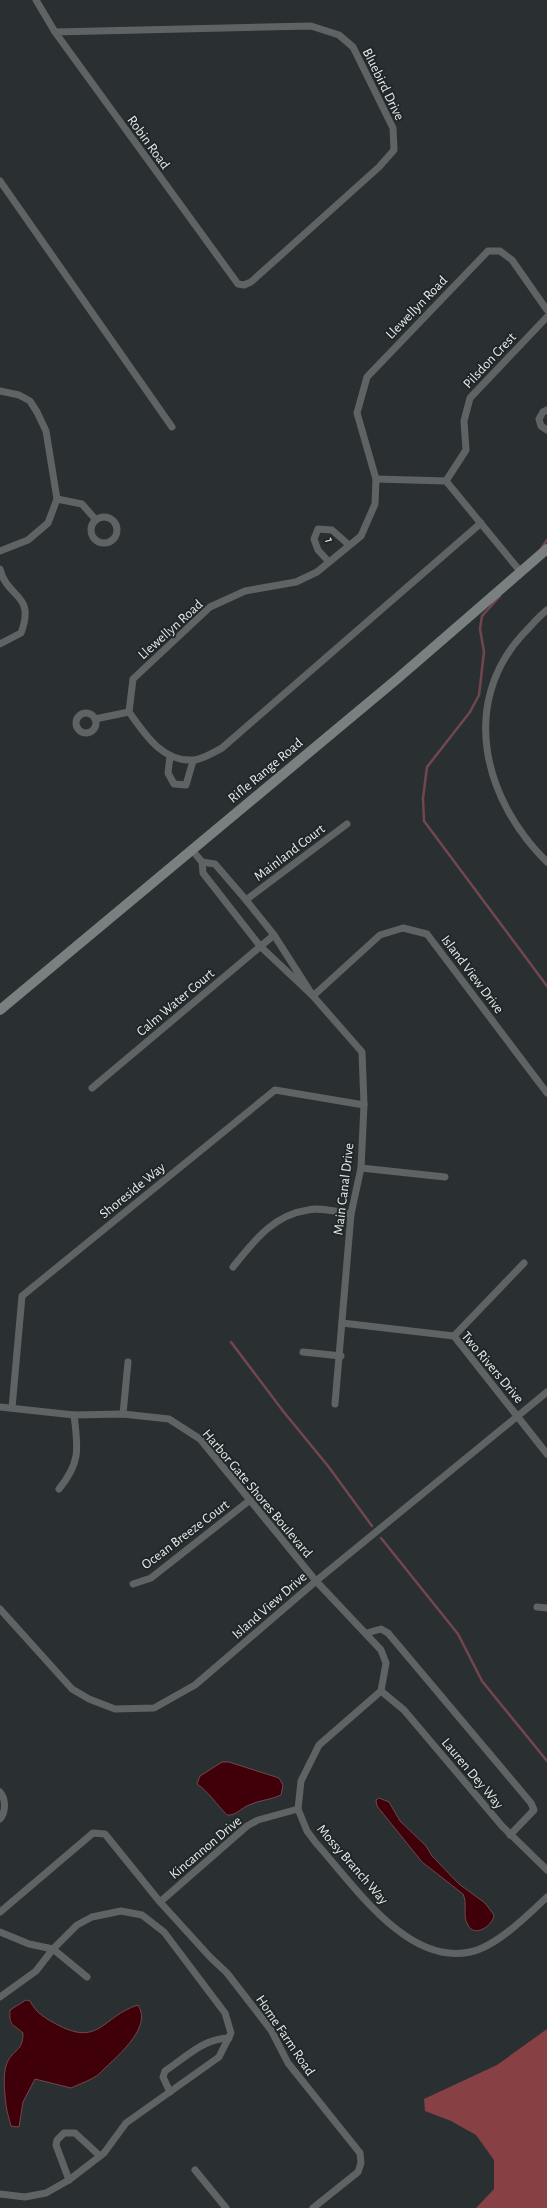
<svg xmlns="http://www.w3.org/2000/svg" width="547" height="2208" font-family="'Alegreya Sans',sans-serif">
<rect width="100%" height="100%" fill="#2a3032"/>
<path fill="#874044" d="M547 2029V2208H476L494 2189V2160L476 2135 451 2121 425 2111 424 2099 497 2065Z"/>
<g fill="#40000a" stroke="#72464e">
<path d="M222 1762H229L279 1778 283 1785 281 1795C271 1800 259 1800 249 1805 241 1808 236 1816 227 1815 217 1805 208 1791 197 1784L200 1776Z"/>
<path d="M379 1798 389 1802 400 1821 426 1846 432 1856 459 1884 485 1903 494 1915C493 1926 474 1938 468 1925 462 1916 468 1904 463 1894L422 1862 377 1806 376 1800Z"/>
<path d="M26 2000 30 2001C36 2013 45 2018 56 2024 100 2048 102 2016 138 2005 154 2029 112 2060 99 2074 92 2080 79 2084 71 2088L35 2079 23 2102 19 2127 11 2126C10 2121 8 2116 7 2111 5 2099 2 2074 7 2063 13 2049 23 2052 23 2033 12 2023 9 2026 10 2010Z"/>
</g>
<g fill="none" stroke-linecap="round" stroke-linejoin="round">
<g stroke="#72464e" stroke-width="2.5">
<path d="M541 549 547 540"/>
<path d="M500 596 482 616 480 629 484 652 479 695 470 712 427 767 423 798 424 821 547 986"/>
<path d="M231 1342 283 1411 328 1466 372 1526"/>
<path d="M381 1538 458 1634 482 1681 547 1761"/>
</g>
<g stroke="#5f6363" stroke-width="7">
<path d="M36 0 55 32 238 284 244 285 251 282 379 167 394 150 393 128 353 47 339 35 311 26 55 32"/>
<path d="M0 181 172 427"/>
<path d="M0 391 19 395 30 401 37 412 46 431 57 499 48 523 28 540 0 551"/>
<path d="M547 410 543 412 539 419 541 426 547 430"/>
<path d="M376 479 446 481 520 571"/>
<path d="M446 481 466 450 464 421 470 398 547 317"/>
<path d="M57 499 82 504 96 520"/>
<circle cx="104" cy="530" r="13"/>
<path d="M481 523 222 748C214 752 202 760 193 760 162 762 145 734 129 712L133 679 210 607 245 591 296 582 317 572 361 536 375 504 376 479 357 413 367 377 488 251H500L512 260 547 310"/>
<path d="M329 562 318 550 314 539 318 529 332 530 349 545"/>
<path d="M0 569C7 599 36 593 21 633L0 644"/>
<path d="M547 610C538 617 531 626 523 634 459 704 484 800 547 862"/>
<circle cx="86" cy="723" r="10"/>
<path d="M95 719 129 712"/>
<path d="M170 756 168 773 174 784 186 785 193 761"/>
<path d="M192 850 202 862 215 864 246 900 274 935 313 996 260 946 203 873 202 862"/>
<path d="M246 900 347 824"/>
<path d="M92 1088 274 935"/>
<path d="M361 1168 445 1177"/>
<path d="M233 1267C254 1241 273 1215 308 1210 321 1207 338 1212 351 1214"/>
<path d="M342 1323 454 1336 547 1454"/>
<path d="M454 1336 524 1263"/>
<path d="M303 1352 341 1356"/>
<path d="M335 1404 351 1214 361 1168 364 1105 362 1052 313 996 380 935 403 928 427 934 547 1093"/>
<path d="M0 1407 74 1415 123 1414 169 1419 200 1439 316 1581 381 1650 386 1663 381 1691 319 1745 301 1781 298 1809 307 1831 316 1843C353 1884 407 1966 470 1952 496 1947 528 1915 547 1897"/>
<path d="M12 1408 22 1296 275 1090 364 1105"/>
<path d="M123 1414 128 1362"/>
<path d="M59 1489C81 1462 78 1448 74 1415"/>
<path d="M133 1584 151 1578 250 1500"/>
<path d="M537 1607 547 1608"/>
<path d="M0 1609 72 1689 89 1699 115 1709 154 1708 195 1685 316 1581 547 1392"/>
<path d="M367 1633 381 1629 388 1633 531 1803 534 1810 510 1835"/>
<path d="M381 1691 404 1710 502 1826 547 1870"/>
<path d="M0 1792C6 1799 6 1812 0 1819"/>
<path d="M160 1902 247 1826 258 1820 298 1809"/>
<path d="M0 1912 93 1833 105 1834 160 1902 210 1957 227 1973 271 2030 288 2063 360 2153 361 2163 358 2172 313 2208"/>
<path d="M0 1932 29 1944 53 1949 77 1925 92 1917 121 1911 142 1915 164 1932 225 2013 231 2033 219 2057 126 2123 104 2153 69 2180 46 2193 25 2197 0 2194"/>
<path d="M0 1997 36 1971 53 1949 87 1977"/>
<path d="M170 2092 163 2077 165 2071C185 2058 204 2038 229 2038"/>
<path d="M195 2170 226 2208"/>
<path d="M69 2180 56 2145 57 2140 64 2133H75L100 2156"/>
</g>
<path stroke="#7a7f80" stroke-width="10" d="M0 1010 397 679 547 549"/>
</g>
<g text-anchor="middle" stroke-width="4" stroke-linejoin="round" paint-order="stroke">
<g font-size="14" fill="#e6eaeb" stroke="#202728">
<text transform="translate(384 84) rotate(64)" y="5">Bluebird Drive</text>
<text transform="translate(149 142) rotate(54)" y="5">Robin Road</text>
<text transform="translate(416 307) rotate(-46)" y="5">Llewellyn Road</text>
<text transform="translate(489 360) rotate(-47)" y="5">Pilsdon Crest</text>
<text transform="translate(330 540) rotate(75)" y="5">1</text>
<text transform="translate(170 629) rotate(-42)" y="5">Llewellyn Road</text>
<text transform="translate(265 770) rotate(-40)" y="5">Rifle Range Road</text>
<text transform="translate(289 852) rotate(-37)" y="5">Mainland Court</text>
<text transform="translate(473 974) rotate(53)" y="5">Island View Drive</text>
<text transform="translate(175 1002) rotate(-40)" y="5">Calm Water Court</text>
<text transform="translate(343 1189) rotate(-83)" y="5">Main Canal Drive</text>
<text transform="translate(132 1190) rotate(-39)" y="5">Shoreside Way</text>
<text transform="translate(493 1367) rotate(50)" y="5">Two Rivers Drive</text>
<text transform="translate(258 1493) rotate(50)" y="5">Harbor Gate Shores Boulevard</text>
<text transform="translate(185 1534) rotate(-37)" y="5">Ocean Breeze Court</text>
<text transform="translate(269 1605) rotate(-41)" y="5">Island View Drive</text>
<text transform="translate(473 1773) rotate(50)" y="5">Lauren Dey Way</text>
<text transform="translate(205 1847) rotate(-40)" y="5">Kincannon Drive</text>
<text transform="translate(353 1864) rotate(49)" y="5">Mossy Branch Way</text>
<text transform="translate(286 2035) rotate(56)" y="5">Home Farm Road</text>
</g>
</g>
</svg>
